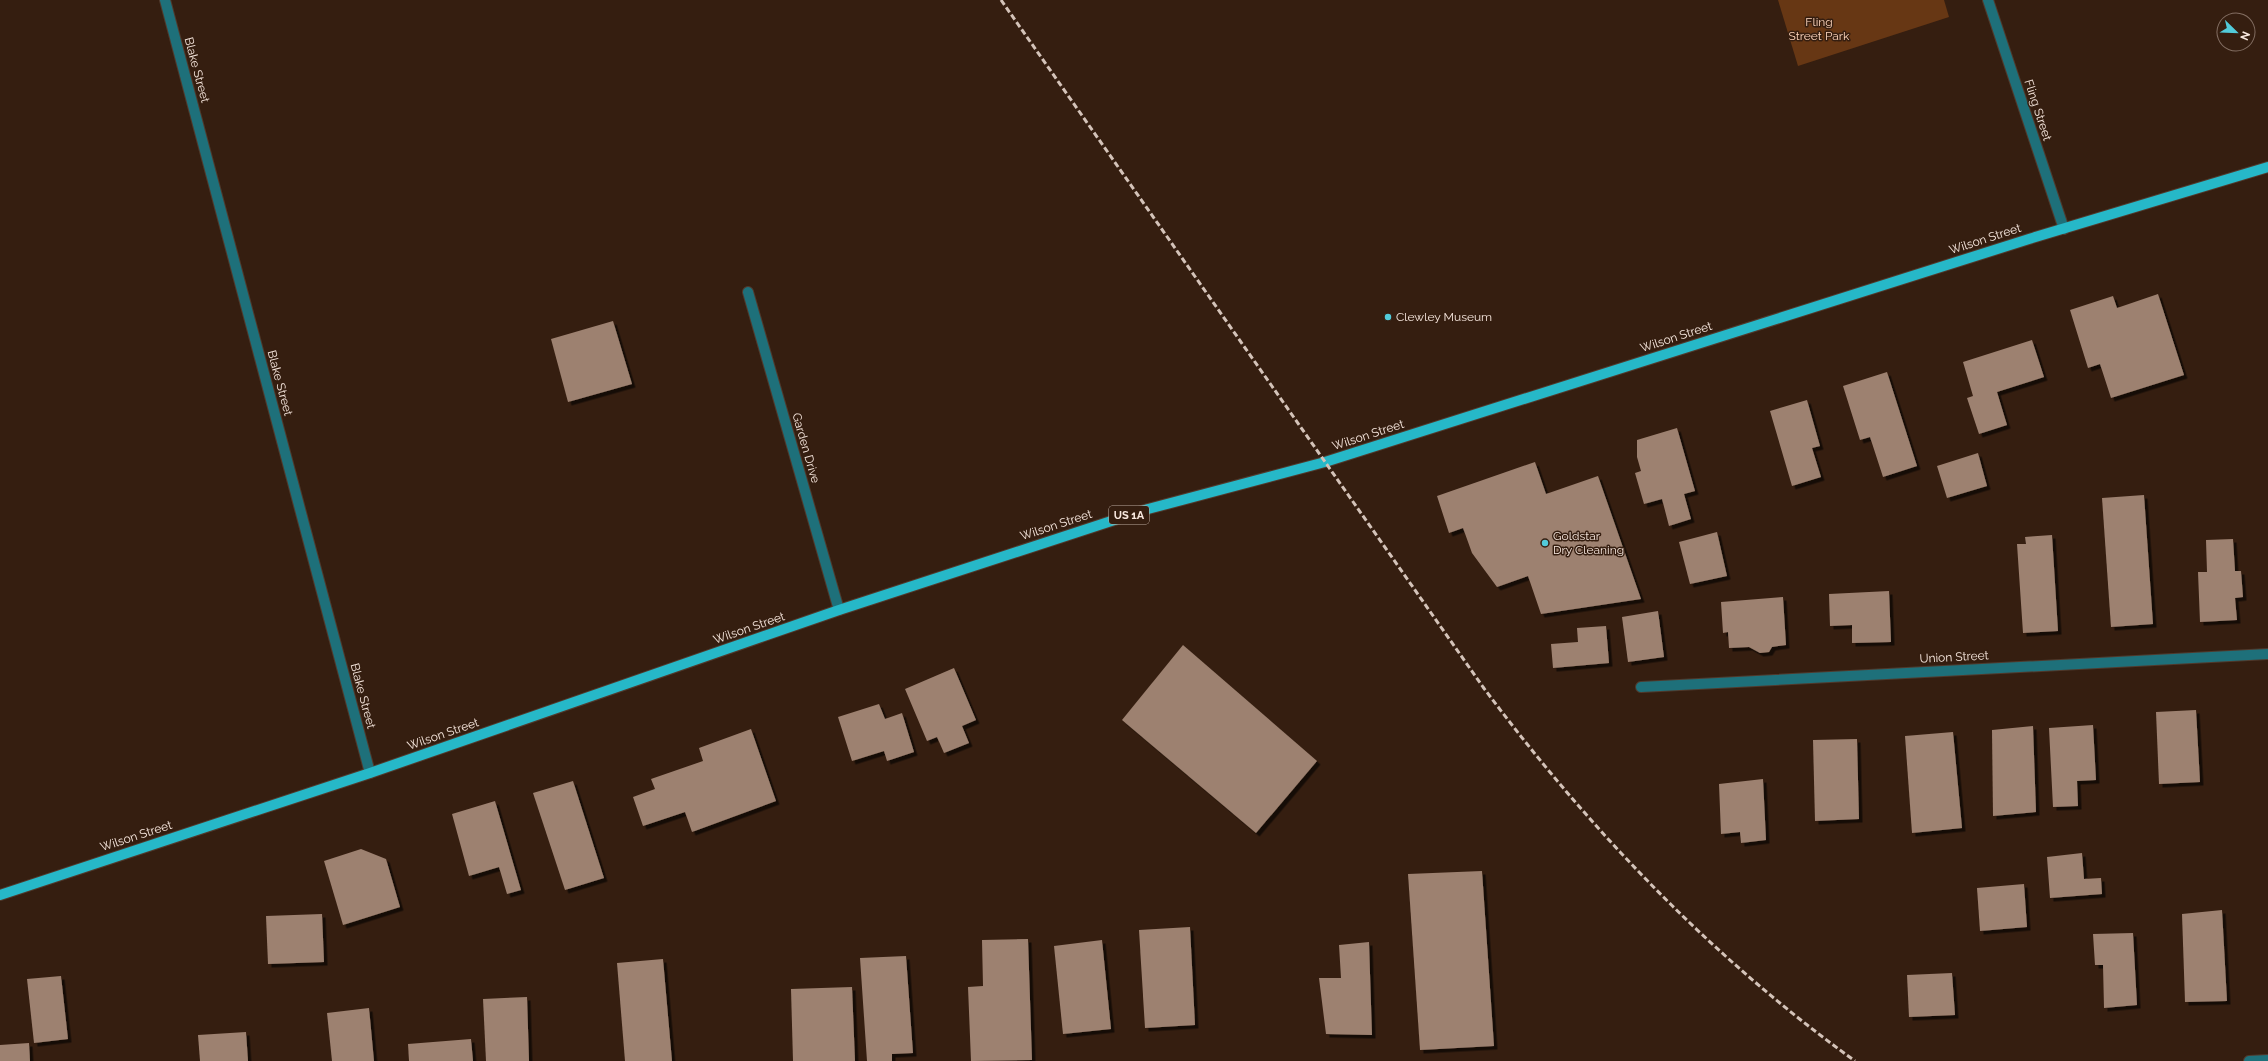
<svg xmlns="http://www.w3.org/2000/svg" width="2268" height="1061" font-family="Raleway,sans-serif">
<defs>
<filter id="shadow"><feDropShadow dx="3.5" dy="3.5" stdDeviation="0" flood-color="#0009"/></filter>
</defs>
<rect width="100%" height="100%" fill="#351e10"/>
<path fill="#673714" d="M1778 0H1944L1949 17 1798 66Z"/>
<g fill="#9d8170" filter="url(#shadow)">
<path d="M2158 294 2184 375 2111 398 2100 364 2088 368 2070 310 2113 296 2117 308Z"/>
<path d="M613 321 632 384 568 402 551 339Z"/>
<path d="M2032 340 2044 377 1997 392 2007 425 1979 434 1967 398 1973 396 1963 362Z"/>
<path d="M1887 372 1917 466 1883 477 1870 437 1860 440 1843 386Z"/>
<path d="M1807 400 1820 446 1812 448 1821 477 1792 486 1770 411Z"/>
<path d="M1677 428 1695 491 1684 494 1691 519 1669 526 1662 499 1644 504 1635 473 1641 471 1637 457V440Z"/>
<path d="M1978 453 1987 486 1947 498 1937 466Z"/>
<path d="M1535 462 1546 494 1598 476 1641 599 1541 614 1528 576 1497 587 1472 553 1463 528 1449 533 1437 496Z"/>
<path d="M2144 495 2153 624 2111 627 2102 498Z"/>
<path d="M1717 532 1727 576 1690 584 1679 542Z"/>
<path d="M2052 535 2058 631 2023 633 2017 544H2026L2025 537Z"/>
<path d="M2233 539 2235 571H2241L2243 597 2235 598 2237 620 2200 622 2198 572H2207L2206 540Z"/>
<path d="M1889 591 1891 642 1852 643V625L1830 626 1829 594Z"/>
<path d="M1783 597 1786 645 1772 647 1769 652 1760 653 1749 647 1729 648 1728 632 1723 633 1721 602Z"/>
<path d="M1658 611 1664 657 1628 662 1622 617Z"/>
<path d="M1606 626 1609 663 1553 668 1551 644 1578 642 1577 628Z"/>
<path d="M1183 645 1317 761 1256 833 1122 720Z"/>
<path d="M954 668 976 720 962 726 969 743 944 753 937 737 927 741 905 689Z"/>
<path d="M879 704 885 719 902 713 914 752 887 761 884 751 852 761 838 717Z"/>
<path d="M2196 710 2200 782 2159 784 2156 712Z"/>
<path d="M2093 725 2096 780 2077 781 2078 806 2053 807 2049 728Z"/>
<path d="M2033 726 2036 812 1993 816 1992 730Z"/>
<path d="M751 729 776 801 692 832 685 812 643 826 633 797 655 789 651 779 703 761 699 748Z"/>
<path d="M1953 732 1962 828 1912 833 1905 736Z"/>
<path d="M1857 739 1859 819 1815 821 1813 740Z"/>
<path d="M1763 779 1766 840 1741 843 1740 832 1721 834 1719 784Z"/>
<path d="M573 781 604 878 565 890 533 793Z"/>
<path d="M495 801 521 890 507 894 499 867 469 876 452 814Z"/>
<path d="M361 849 386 859 400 907 343 925 324 861Z"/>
<path d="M2082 853 2084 879 2101 878 2102 894 2050 898 2047 857Z"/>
<path d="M1482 871 1494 1046 1420 1050 1408 874Z"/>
<path d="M2024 884 2027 927 1980 931 1977 888Z"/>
<path d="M2222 910 2227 1001 2185 1002 2182 914Z"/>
<path d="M322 914 324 962 268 964 266 916Z"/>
<path d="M1190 927 1195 1025 1145 1028 1139 930Z"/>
<path d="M2133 933 2137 1005 2104 1008 2103 965H2095L2093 934Z"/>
<path d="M1028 939 1032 1060 971 1061 968 987 983 986 982 940Z"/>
<path d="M1102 940 1111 1029 1063 1034 1054 946Z"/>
<path d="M1369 942 1372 1035 1326 1034 1319 978H1341L1339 945Z"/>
<path d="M906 956 913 1053 892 1054V1061H867L860 958Z"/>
<path d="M663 959 672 1061H625L617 963Z"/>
<path d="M1952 973 1955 1015 1909 1017 1907 975Z"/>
<path d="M61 976 68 1039 34 1043 27 979Z"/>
<path d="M852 987 855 1061H793L791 989Z"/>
<path d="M527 997 529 1061H486L483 999Z"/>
<path d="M369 1008 374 1061H332L327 1013Z"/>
<path d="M246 1032 248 1061H200L198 1035Z"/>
<path d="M471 1039 473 1061H409L408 1044Z"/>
<path d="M29 1043 30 1061H0V1045Z"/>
</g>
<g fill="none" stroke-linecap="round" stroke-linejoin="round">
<g stroke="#503a2d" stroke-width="12">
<g id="minor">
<path d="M165 0 370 773"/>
<path d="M1988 0 2064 229"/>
<path d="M748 292 839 610"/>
<path d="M1641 687 2268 654"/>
<path d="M2249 1061 2268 1060"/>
</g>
</g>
<g stroke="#503a2d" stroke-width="12">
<path id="primary" d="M0 895 370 773 839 610 1148 509 1325 462 2029 239 2268 167"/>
</g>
<use href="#minor" stroke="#1e707a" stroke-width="10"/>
<use href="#primary" stroke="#26b8c8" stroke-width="10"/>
<path stroke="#d4c3b9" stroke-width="3" stroke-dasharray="6 3" stroke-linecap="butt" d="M1001 0 1483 687C1589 829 1711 957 1855 1061"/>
</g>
<g fill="#52cbda" stroke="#351e10" stroke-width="1.5">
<circle cx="1388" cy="317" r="4"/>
<circle cx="1545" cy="543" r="4"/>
</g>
<g text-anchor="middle" stroke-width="3" stroke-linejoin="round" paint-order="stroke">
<rect fill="#351e10" stroke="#bdaba0" stroke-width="1" x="1109" y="506" width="40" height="18" rx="3"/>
<g font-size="11" font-weight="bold" fill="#f7e7de">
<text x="1129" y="519">US 1A</text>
</g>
<g font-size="12" fill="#ffd7be" stroke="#351e10">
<text x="1819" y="26">Fling<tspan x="1819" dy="14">Street Park</tspan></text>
</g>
<g font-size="12" fill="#f7e7de" stroke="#351e10">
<text transform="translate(197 70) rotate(75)" y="4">Blake Street</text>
<text transform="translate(2038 110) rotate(72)" y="4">Fling Street</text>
<text transform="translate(1985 239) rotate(-18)" y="4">Wilson Street</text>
<text transform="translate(1676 337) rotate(-18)" y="4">Wilson Street</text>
<text transform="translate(280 383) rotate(75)" y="4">Blake Street</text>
<text transform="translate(1368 435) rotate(-18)" y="4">Wilson Street</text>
<text transform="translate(806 448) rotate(74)" y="4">Garden Drive</text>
<text transform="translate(1056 525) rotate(-18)" y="4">Wilson Street</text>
<text transform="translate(749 628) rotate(-19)" y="4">Wilson Street</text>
<text transform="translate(1954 657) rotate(-3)" y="4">Union Street</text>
<text transform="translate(363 696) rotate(75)" y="4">Blake Street</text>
<text transform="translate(443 734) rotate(-19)" y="4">Wilson Street</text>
<text transform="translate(136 836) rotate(-18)" y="4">Wilson Street</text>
</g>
<g font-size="12" fill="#f7e7de" stroke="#351e10" text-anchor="start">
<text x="1396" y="321">Clewley Museum</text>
<text x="1553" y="540">Goldstar<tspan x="1553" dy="14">Dry Cleaning</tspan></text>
</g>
</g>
<g transform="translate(2236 32) rotate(113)"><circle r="19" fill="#351e10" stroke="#836e62"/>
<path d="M0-3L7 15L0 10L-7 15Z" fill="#52cbda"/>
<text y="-6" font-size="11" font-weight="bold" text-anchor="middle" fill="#f7e7de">N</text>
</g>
</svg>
